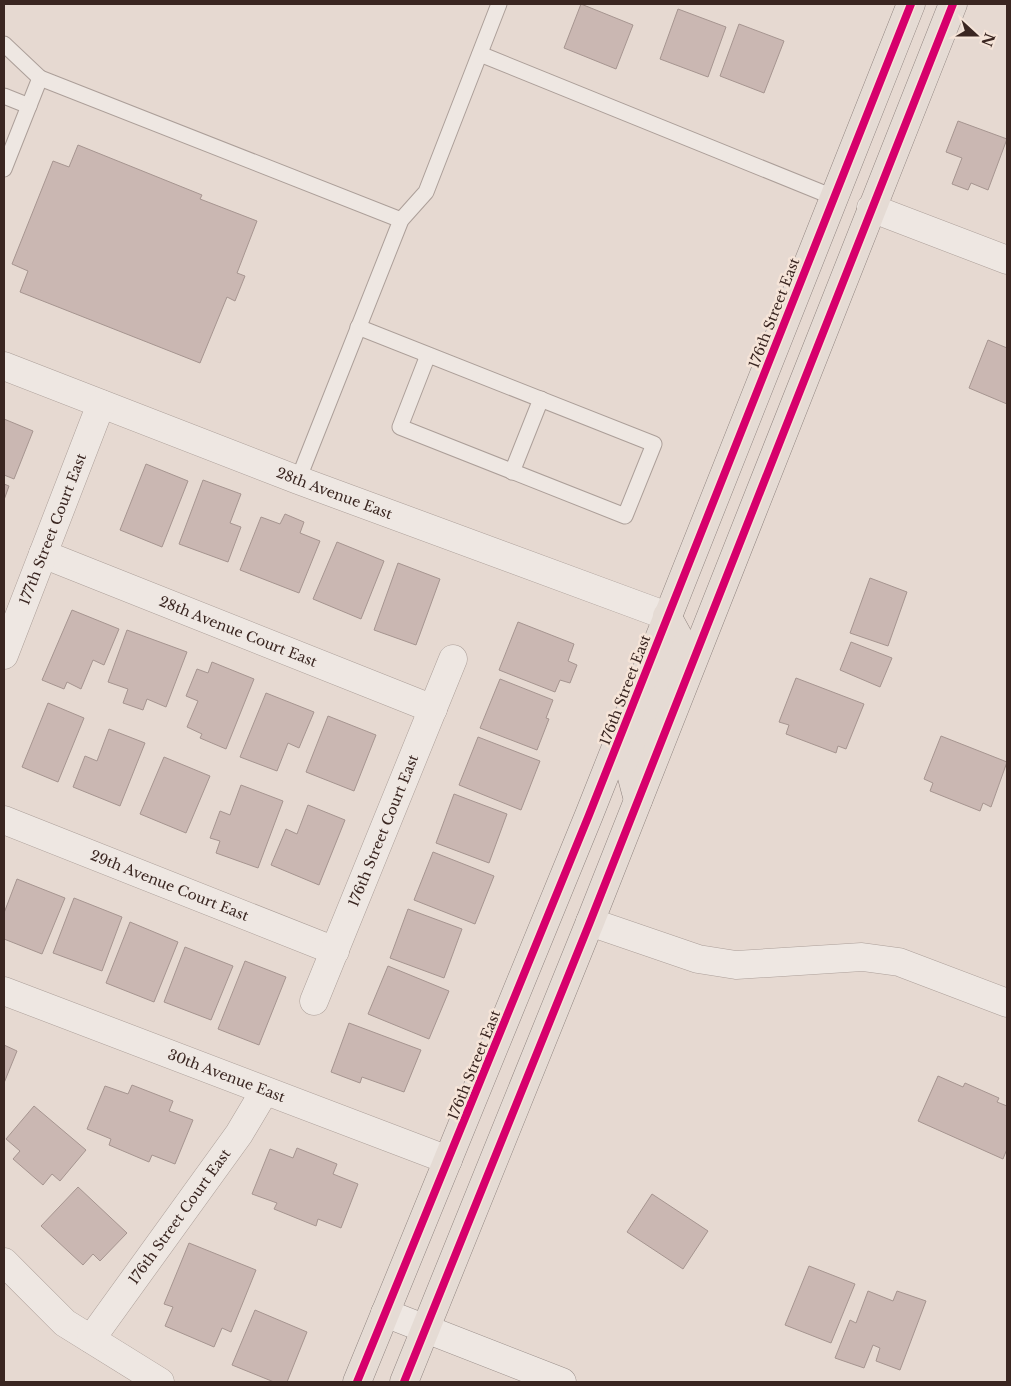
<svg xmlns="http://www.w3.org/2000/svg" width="1011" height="1386" font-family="'Libre Baskerville',serif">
<rect width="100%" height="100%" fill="#e6d9d1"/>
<g fill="#cab7b2" stroke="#a69590">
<path d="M581 4 633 25 616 69 564 48Z"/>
<path d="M678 9 726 27 708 77 660 59Z"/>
<path d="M739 24 784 41 764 93 720 76Z"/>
<path d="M958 121 1007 139 988 190 971 183 968 190 952 184 962 158 946 152Z"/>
<path d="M78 145 202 195 200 199 257 221 237 273 245 276 235 301 227 297 200 363 20 292 28 271 12 264 53 161 69 167Z"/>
<path d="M988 340 1007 348V404L969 388Z"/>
<path d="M4 419 33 431 14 479 4 475Z"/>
<path d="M146 464 188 481 162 547 120 530Z"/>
<path d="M203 480 241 494 230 523 241 527 228 562 179 544Z"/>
<path d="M4 484 9 486 4 500Z"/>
<path d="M285 514 304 522 300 533 320 541 299 593 240 570 261 517 280 524Z"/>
<path d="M337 542 384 561 361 619 313 599Z"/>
<path d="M398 563 440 579 416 645 374 630Z"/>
<path d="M870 578 907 592 888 646 850 633Z"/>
<path d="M72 610 119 629 104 665 93 660 81 689 67 682 64 689 42 680Z"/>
<path d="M518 622 574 644 568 661 577 665 570 683 560 680 555 692 499 670Z"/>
<path d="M127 630 187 652 166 707 147 699 143 710 123 703 128 689 108 682Z"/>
<path d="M851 642 892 658 880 687 840 670Z"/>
<path d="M212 662 254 679 226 749 200 738 202 734 187 727 198 701 186 696 197 669 208 673Z"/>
<path d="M796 678 864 704 846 749 838 746 836 753 786 734 789 725 779 722Z"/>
<path d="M500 679 553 700 546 718 549 719 537 750 480 728Z"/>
<path d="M266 693 314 712 299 748 288 743 277 771 240 757Z"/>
<path d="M48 703 84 718 58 782 22 767Z"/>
<path d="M328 716 376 735 354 791 306 772Z"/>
<path d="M109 729 145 743 120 806 73 787 85 756 97 761Z"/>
<path d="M941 736 1007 762 991 807 983 803 980 811 930 791 933 783 924 779Z"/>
<path d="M478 737 540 761 521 810 459 785Z"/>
<path d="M164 757 210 776 186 833 140 814Z"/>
<path d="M241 785 283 801 258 868 216 853 220 841 210 838 220 811 230 815Z"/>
<path d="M454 794 507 814 489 863 436 843Z"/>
<path d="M308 805 345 820 319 885 271 865 286 829 297 834Z"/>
<path d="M433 852 494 876 475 924 414 900Z"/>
<path d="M17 879 65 898 42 954 4 939V913Z"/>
<path d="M74 898 122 917 102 971 53 953Z"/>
<path d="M408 909 462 929 444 978 390 958Z"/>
<path d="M130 922 178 942 154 1002 106 983Z"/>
<path d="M185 947 233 966 211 1020 164 1002Z"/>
<path d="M245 961 286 977 259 1045 218 1029Z"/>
<path d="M388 966 449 991 429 1039 368 1014Z"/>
<path d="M349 1023 421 1050 404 1092 362 1077 360 1083 331 1072Z"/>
<path d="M4 1045 17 1051 4 1083Z"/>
<path d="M938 1076 963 1087 965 1083 999 1098 997 1102 1007 1106V1149L1003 1159 918 1121Z"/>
<path d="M132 1085 173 1101 169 1111 193 1120 175 1164 152 1155 149 1162 109 1145 111 1139 87 1129 105 1086 128 1094Z"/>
<path d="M34 1106 86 1150 60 1181 52 1174 43 1185 13 1159 20 1151 6 1139Z"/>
<path d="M297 1148 337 1164 333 1174 358 1184 341 1228 318 1219 316 1226 274 1209 277 1203 252 1194 270 1149 293 1158Z"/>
<path d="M78 1187 127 1233 100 1261 93 1254 83 1265 41 1226Z"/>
<path d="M652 1194 708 1231 683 1269 627 1232Z"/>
<path d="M189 1243 256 1270 231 1332 222 1328 214 1347 165 1326 173 1307 164 1304Z"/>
<path d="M809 1266 855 1284 831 1343 785 1325Z"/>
<path d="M868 1291 893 1301 897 1291 926 1301 900 1370 876 1361 880 1348 873 1345 864 1368 835 1358 850 1320 856 1323Z"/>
<path d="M255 1310 307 1332 287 1382H274L232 1365Z"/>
</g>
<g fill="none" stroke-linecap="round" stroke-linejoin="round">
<g stroke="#ac9f99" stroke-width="17">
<g id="lane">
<path d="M4 44 40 78"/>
<path d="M480 54 833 197"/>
<path d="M4 96 29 106"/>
<path d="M4 169 40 78 401 220"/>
<path d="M358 327 654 444 625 516 400 427 428 355"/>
<path d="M512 472 541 399"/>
<path d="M298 480 401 220 426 192 499 4"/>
</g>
</g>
<g stroke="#ac9f99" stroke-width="29">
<g id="street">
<path d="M871 208 1007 260"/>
<path id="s1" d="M4 366 298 480 667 616"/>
<path id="s2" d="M43 554 433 709"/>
<path id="s3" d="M4 655 101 404"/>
<path id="s4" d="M4 820 335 951"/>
<path d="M590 922 698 959 736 965 862 957 899 962 1007 1003"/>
<path id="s5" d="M4 991 448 1160"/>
<path id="s6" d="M314 1001 453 659"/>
<path d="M4 1262 65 1323 160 1382"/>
<path id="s7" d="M91 1339 239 1134 264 1092"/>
</g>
</g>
<g stroke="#9b8f8a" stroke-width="29">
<path id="secondary" d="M385 1313 562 1382"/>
</g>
<g stroke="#918580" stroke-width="29">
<g id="primary">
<path d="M638 800 629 766 679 638 667 616"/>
<path d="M357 1382 589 815 911 4"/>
<path d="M404 1382 590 922 953 4"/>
</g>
</g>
<use href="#lane" stroke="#eee7e2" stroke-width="15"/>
<use href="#street" stroke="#eee7e2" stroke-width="28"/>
<use href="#secondary" stroke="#eee7e2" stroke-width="28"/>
<use href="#primary" stroke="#e5dbd4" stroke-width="28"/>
<g stroke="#f5e4d8" stroke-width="11">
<g id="cycleway">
<path d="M357 1382 589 815 911 4"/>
<path d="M404 1382 590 922 953 4"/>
</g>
</g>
<use href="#cycleway" stroke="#d6006c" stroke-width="8"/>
</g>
<g text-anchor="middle" stroke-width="5" stroke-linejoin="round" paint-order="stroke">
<g font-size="14" fill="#3a2621" stroke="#f5e4d8">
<text transform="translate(774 313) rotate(-69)" y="5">176th Street East</text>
<text dy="5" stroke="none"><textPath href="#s1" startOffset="354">28th Avenue East</textPath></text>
<text dy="5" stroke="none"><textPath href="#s3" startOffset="135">177th Street Court East</textPath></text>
<text dy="5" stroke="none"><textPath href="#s2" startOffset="210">28th Avenue Court East</textPath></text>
<text transform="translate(625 690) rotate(-69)" y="5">176th Street East</text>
<text dy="5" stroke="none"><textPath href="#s6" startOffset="184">176th Street Court East</textPath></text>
<text dy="5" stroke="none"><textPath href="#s4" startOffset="178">29th Avenue Court East</textPath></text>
<text transform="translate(474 1065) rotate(-68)" y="5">176th Street East</text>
<text dy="5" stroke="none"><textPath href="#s5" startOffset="238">30th Avenue East</textPath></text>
<text dy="5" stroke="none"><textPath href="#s7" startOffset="151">176th Street Court East</textPath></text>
</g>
</g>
<rect width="1011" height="1386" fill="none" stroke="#3a2621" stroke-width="10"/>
<g transform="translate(976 35) rotate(111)" stroke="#f5e4d8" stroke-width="4" paint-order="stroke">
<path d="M0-4L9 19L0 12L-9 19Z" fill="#3a2621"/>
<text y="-8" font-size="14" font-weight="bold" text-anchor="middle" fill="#3a2621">N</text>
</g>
</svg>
